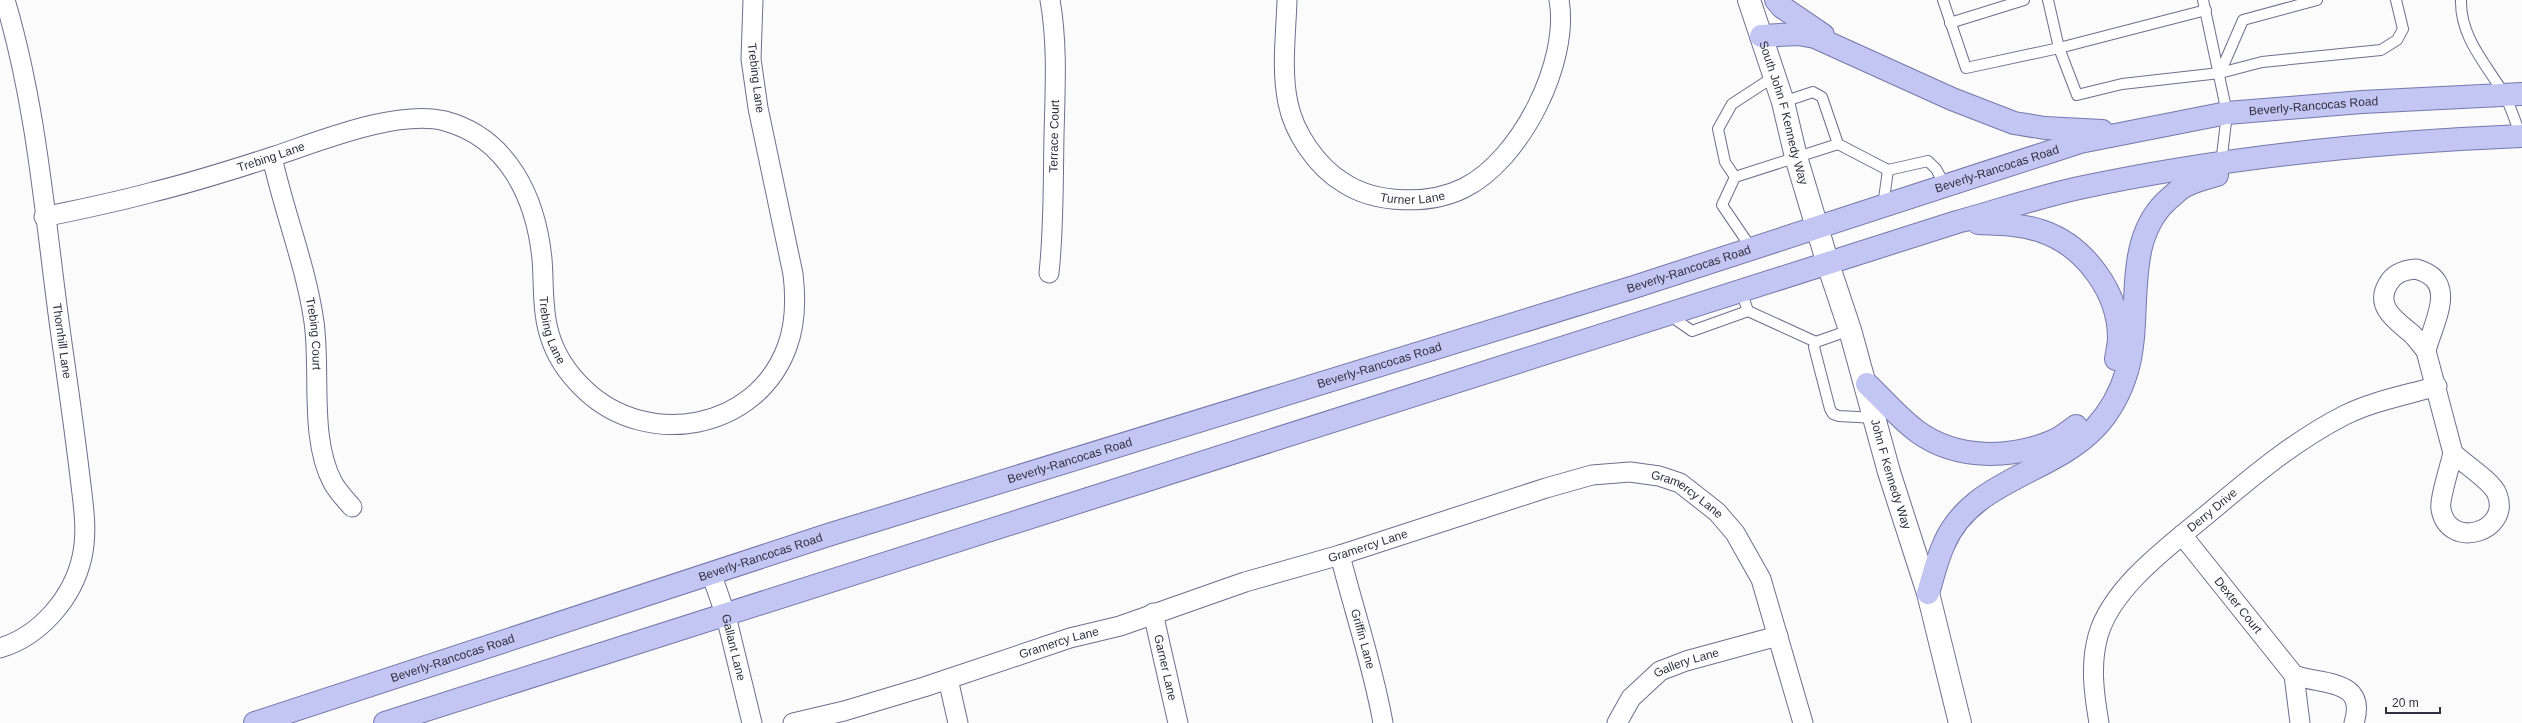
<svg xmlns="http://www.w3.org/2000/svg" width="2522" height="723" font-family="Arial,sans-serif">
<rect width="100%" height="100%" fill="#fbfbfb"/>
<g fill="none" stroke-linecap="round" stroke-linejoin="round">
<g stroke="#6d6f8e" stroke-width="12">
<g id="service">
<path d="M1943 0 1966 68 2059 48 2077 95 2122 84 2220 73 2262 62 2381 50 2397 40 2403 29 2396 0"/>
<path d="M2048 0 2059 48 2206 10"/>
<path d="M2203 0 2227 113 2221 164"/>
<path d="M2461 0C2460 37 2486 64 2504 94 2511 107 2516 123 2521 137"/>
<path d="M1950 23 2024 0"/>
<path d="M2220 73 2243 20 2317 0"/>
<path d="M1775 76 1732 104 1718 129 1725 162 1735 177 1838 144 1822 97 1813 92 1783 102"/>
<path d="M1838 144 1888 170 1928 161 1936 169 1945 185"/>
<path d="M1735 177 1722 205 1752 249"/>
<path d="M1883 206 1888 170"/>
<path d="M1741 291 1748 311 1816 342"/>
<path d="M1669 315 1692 331 1748 311"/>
<path d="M1850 330 1816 342 1814 347 1830 409 1833 414 1839 416 1875 418"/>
</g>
</g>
<g stroke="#6d6f8e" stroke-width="21">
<g id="minor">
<path id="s1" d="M1287 0C1286 34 1281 70 1288 103 1294 133 1317 167 1344 183 1376 204 1430 205 1464 188 1521 160 1570 61 1559 0"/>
<path id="s2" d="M272 157C284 212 306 266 314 322 321 371 309 439 333 483 338 492 346 500 352 507"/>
<path id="s3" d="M44 217C81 209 117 202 153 192 194 182 235 169 275 156 320 141 398 109 445 121 508 138 536 198 542 259 544 283 542 310 549 333 555 355 568 374 585 390 647 449 756 431 787 347 796 323 796 299 793 274L758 108 751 59 753 0"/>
<path d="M2416 269C2460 281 2433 322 2426 351 2421 345 2417 339 2412 334 2397 321 2374 307 2388 284 2394 273 2404 270 2416 269Z"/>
<path id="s4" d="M1049 273C1054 227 1053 182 1054 136 1055 91 1058 45 1050 0"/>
<path d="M2426 351 2453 453"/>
<path d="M2453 453C2464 464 2492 481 2497 494 2512 532 2448 551 2441 509 2439 500 2450 466 2453 453Z"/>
<path id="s5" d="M2182 535 2294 675"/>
<path id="s6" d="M1340 555C1354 611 1373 666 1383 723"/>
<path id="s7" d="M711 573 726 616 752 723"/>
<path id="s8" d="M1153 613 1178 723"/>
<path d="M0 648C40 636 73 598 82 557 88 531 83 503 80 477 75 435 69 392 63 350 46 233 39 114 5 0"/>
<path d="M948 679 958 723"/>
<path id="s9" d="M793 723 844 711 924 687 1070 638 1120 626 1245 582 1340 555 1546 488 1592 475 1630 472 1659 476 1680 483 1717 512 1735 533 1761 579 1803 723"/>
<path id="s10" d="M1617 723 1631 698 1660 671 1686 661 1778 636"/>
<path id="s11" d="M2099 723C2094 694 2090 665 2098 636 2112 586 2172 544 2210 512 2253 476 2294 441 2345 415 2373 401 2407 395 2437 386"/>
<path d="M2300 723 2294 675C2320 685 2368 678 2354 723"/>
</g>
</g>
<g stroke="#6d6f8e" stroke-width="24">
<g id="tertiary">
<path id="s12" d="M1749 0 1783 102 1796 157 1828 264 1850 330 1889 472 1928 593 1960 723"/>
</g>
</g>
<g stroke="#7578ad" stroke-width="24">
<g id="primary">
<path d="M1776 0 1782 7 1823 35"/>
<path d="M1761 36 1798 34 1815 37 1952 99 2014 123 2045 128 2102 131"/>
<path d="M1978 223C1999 224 2020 224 2041 231 2084 245 2119 292 2119 338 2119 344 2117 352 2116 359"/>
<path d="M1867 384C1884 400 1900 419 1918 432 1957 460 2011 459 2053 441 2061 438 2069 431 2076 426"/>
<path d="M1928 593C1933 577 1937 559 1944 544 1971 480 2051 474 2095 428 2110 412 2121 391 2127 371 2144 314 2120 239 2171 197 2176 193 2180 188 2185 186 2195 181 2206 178 2217 175"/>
<path id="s13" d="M255 723 828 535 1634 287 2080 142 2227 113 2362 102 2522 94"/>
<path d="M385 723 1957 222C1997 211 2038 197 2079 188 2224 157 2374 142 2522 136"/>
</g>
</g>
<use href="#service" stroke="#fff" stroke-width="10"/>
<use href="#minor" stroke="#fff" stroke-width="19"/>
<use href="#tertiary" stroke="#fff" stroke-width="22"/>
<use href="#primary" stroke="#c3c5f2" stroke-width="22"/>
</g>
<g text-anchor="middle" stroke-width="3.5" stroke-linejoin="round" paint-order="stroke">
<g font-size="12" fill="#2f303e" stroke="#fff">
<text transform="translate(756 78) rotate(83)" y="4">Trebing Lane</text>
<text dy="4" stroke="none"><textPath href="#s13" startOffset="2152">Beverly-Rancocas Road</textPath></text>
<text dy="4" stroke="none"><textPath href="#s12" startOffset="118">South John F Kennedy Way</textPath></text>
<text dy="4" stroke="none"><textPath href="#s4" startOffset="137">Terrace Court</textPath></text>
<text dy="4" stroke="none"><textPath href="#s3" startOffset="235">Trebing Lane</textPath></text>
<text dy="4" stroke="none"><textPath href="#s13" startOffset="1828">Beverly-Rancocas Road</textPath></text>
<text dy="4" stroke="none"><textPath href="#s1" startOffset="275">Turner Lane</textPath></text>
<text dy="4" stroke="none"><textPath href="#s13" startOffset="1504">Beverly-Rancocas Road</textPath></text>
<text dy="4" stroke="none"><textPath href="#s3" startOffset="667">Trebing Lane</textPath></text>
<text dy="4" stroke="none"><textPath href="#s2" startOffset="182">Trebing Court</textPath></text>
<text transform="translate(62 341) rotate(82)" y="4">Thornhill Lane</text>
<text dy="4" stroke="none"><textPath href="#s13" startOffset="1180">Beverly-Rancocas Road</textPath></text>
<text dy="4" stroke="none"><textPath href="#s13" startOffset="856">Beverly-Rancocas Road</textPath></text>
<text dy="4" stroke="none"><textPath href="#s12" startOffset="495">John F Kennedy Way</textPath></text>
<text dy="4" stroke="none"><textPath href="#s9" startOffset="938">Gramercy Lane</textPath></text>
<text dy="4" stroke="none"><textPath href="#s11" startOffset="260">Derry Drive</textPath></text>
<text dy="4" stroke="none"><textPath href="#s9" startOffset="602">Gramercy Lane</textPath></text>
<text dy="4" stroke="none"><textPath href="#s13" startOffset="532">Beverly-Rancocas Road</textPath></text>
<text dy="4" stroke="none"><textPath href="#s5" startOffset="90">Dexter Court</textPath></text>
<text dy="4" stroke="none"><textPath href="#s6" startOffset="87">Griffin Lane</textPath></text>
<text dy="4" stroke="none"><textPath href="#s9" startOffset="278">Gramercy Lane</textPath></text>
<text dy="4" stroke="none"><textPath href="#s7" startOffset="78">Gallant Lane</textPath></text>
<text dy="4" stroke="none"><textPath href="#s13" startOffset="208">Beverly-Rancocas Road</textPath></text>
<text dy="4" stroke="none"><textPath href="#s10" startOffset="96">Gallery Lane</textPath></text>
<text dy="4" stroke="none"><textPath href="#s8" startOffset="56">Garner Lane</textPath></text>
</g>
</g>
<path d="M2386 707v6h54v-6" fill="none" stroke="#2f303e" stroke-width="2"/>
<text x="2392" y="707" font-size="12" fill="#2f303e" stroke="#ffffff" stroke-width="3" paint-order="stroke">20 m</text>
</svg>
